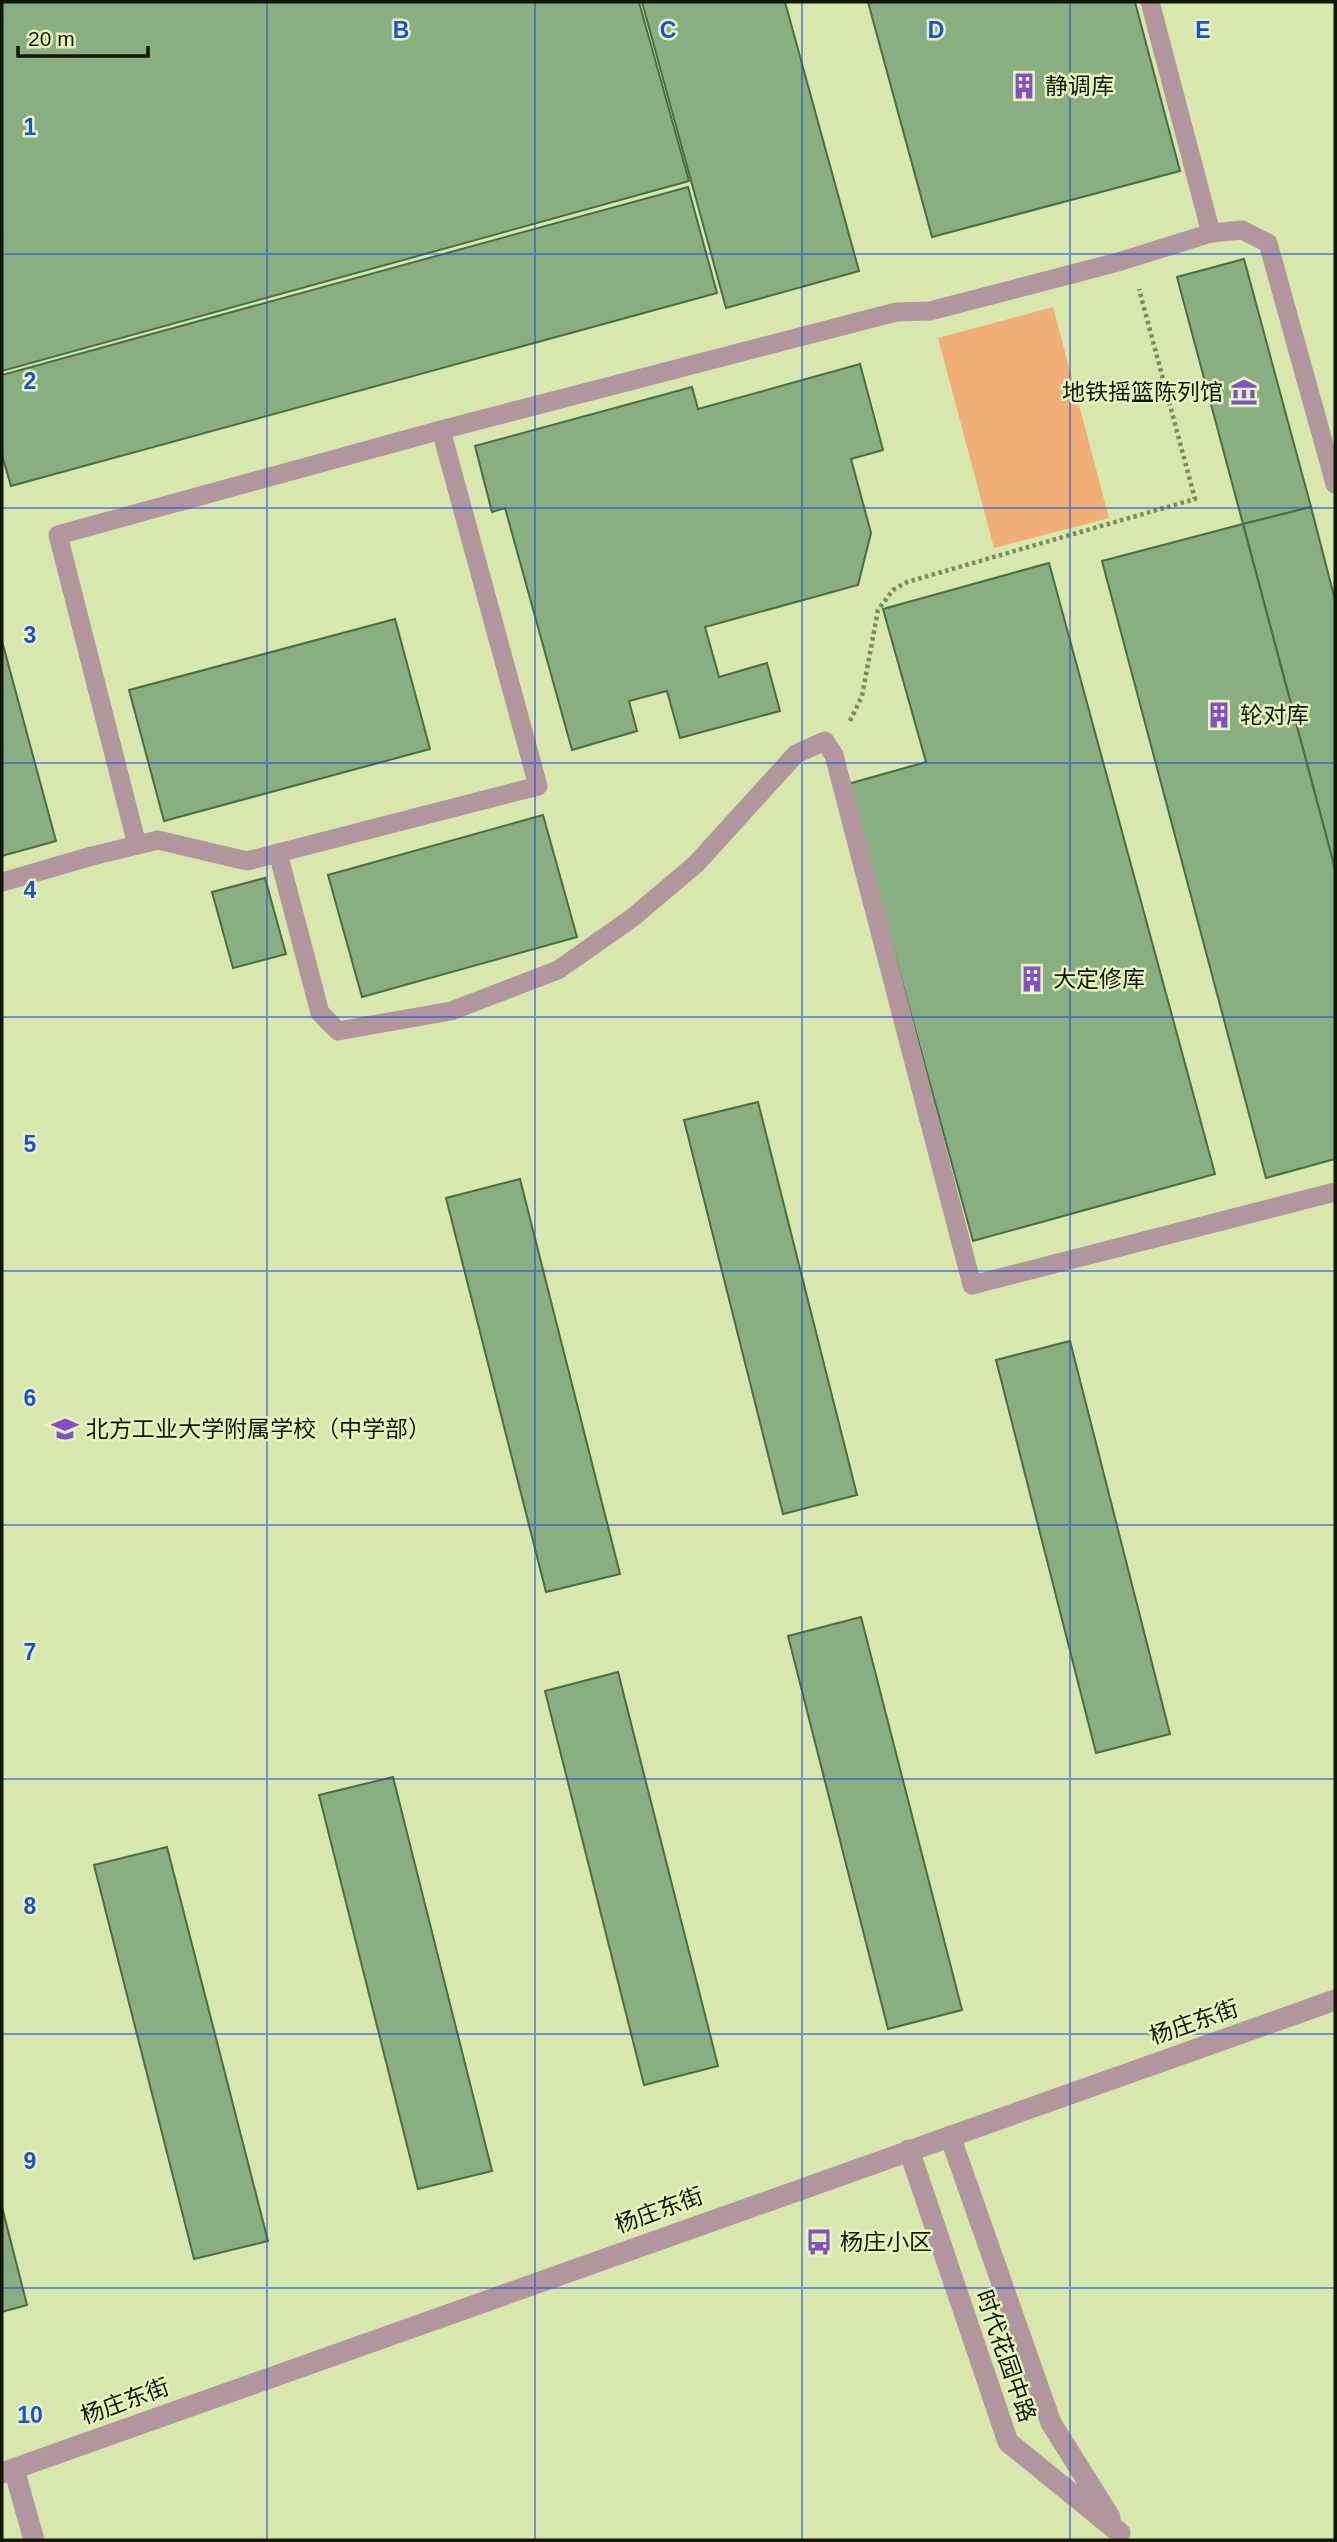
<svg xmlns="http://www.w3.org/2000/svg" width="1337" height="2542" font-family="Arial,'Noto Sans SC',sans-serif">
<rect width="100%" height="100%" fill="#d8e7ae"/>
<path fill="#f1ae76" d="M1053 307 1109 518 994 548 938 338Z"/>
<g fill="#89ae81" stroke="#4a6d43" stroke-width="2">
<path d="M2 2H639L689 181 2 371Z"/>
<path d="M642 2H785L859 271 726 308Z"/>
<path d="M868 2H1135L1180 171 932 237Z"/>
<path d="M688 187 717 293 11 486 2 455V375Z"/>
<path d="M1244 259 1311 507 1243 524 1177 277Z"/>
<path d="M860 364 883 450 851 459 871 533 858 585 705 627 719 677 767 663 780 711 680 738 667 691 629 701 637 731 572 750 505 508 492 512 475 446 692 387 698 409Z"/>
<path d="M1311 507 1335 600V869L1243 524Z"/>
<path d="M1243 524 1335 869V1159L1266 1178 1102 561Z"/>
<path d="M1049 563 1215 1174 973 1241 848 784 926 762 883 609Z"/>
<path d="M395 619 430 749 164 821 129 690Z"/>
<path d="M2 641 56 841 2 856Z"/>
<path d="M543 815 577 937 362 997 328 875Z"/>
<path d="M265 878 286 954 233 968 212 892Z"/>
<path d="M758 1102 857 1495 783 1514 684 1120Z"/>
<path d="M520 1179 620 1574 546 1592 446 1198Z"/>
<path d="M1070 1341 1170 1734 1096 1753 996 1360Z"/>
<path d="M861 1617 962 2010 888 2029 788 1636Z"/>
<path d="M618 1672 718 2066 644 2085 545 1691Z"/>
<path d="M393 1777 492 2171 418 2189 319 1795Z"/>
<path d="M167 1847 268 2241 194 2259 94 1865Z"/>
<path d="M2 2207 27 2305 2 2312Z"/>
</g>
<g fill="none" stroke-linecap="round" stroke-linejoin="round">
<path stroke="#7d8860" stroke-width="4.5" stroke-dasharray="3.5 3.5" stroke-linecap="butt" d="M850 721 862 696 878 610 893 590 907 582 1195 499 1139 289"/>
<g stroke="#b1969d" stroke-width="19">
<path d="M1150 2 1211 233"/>
<path d="M137 845 58 535 441 430"/>
<path d="M278 853 320 1013 338 1031 451 1011 558 970 632 918 696 864 796 754 825 741 834 755 972 1285 1335 1192"/>
<path d="M2 882 92 856 158 840 247 861 538 786 441 430 896 312 930 311 1118 262 1211 233 1242 230 1268 243 1335 484"/>
</g>
<g stroke="#b1969d" stroke-width="21">
<path d="M950 2136 1051 2423 1110 2517"/>
<path d="M909 2150 1008 2442 1120 2533"/>
<path d="M14 2469 34 2540"/>
<path d="M2 2473 1335 2000"/>
</g>
</g>
<path fill="none" stroke="#1d4ed8" stroke-width="2" stroke-opacity="0.55" d="M267 2V2540M535 2V2540M802 2V2540M1070 2V2540M2 254H1335M2 508H1335M2 763H1335M2 1017H1335M2 1271H1335M2 1525H1335M2 1779H1335M2 2034H1335M2 2288H1335"/>
<defs>
<g id="building-bare" transform="scale(2.1)"><path d="M-4-6H4V6H1V3H-1V6H-4ZM-2.5-4.3h1.7v1.8h-1.7ZM.8-4.3h1.7v1.8H.8ZM-2.5-1h1.7V.8h-1.7ZM.8-1h1.7V.8H.8Z" fill="#824fc7" stroke="#e5f4bb" stroke-width="2.5" paint-order="stroke"/></g>
<g id="museum-bare" transform="scale(2.1)"><path d="M0-6L6-3V-2H-6V-3ZM-5-1h2V3h-2ZM-1-1h2V3h-2ZM3-1h2V3H3ZM-6 4H6V6H-6Z" fill="#824fc7" stroke="#e5f4bb" stroke-width="2.5" paint-order="stroke"/></g>
<g id="school-bare" transform="scale(2.1)"><path d="M0-5L7-2L0 1L-7-2ZM-4 1L0 2.5L4 1V4Q0 6-4 4Z" fill="#824fc7" stroke="#e5f4bb" stroke-width="2.5" paint-order="stroke"/></g>
<g id="bus-bare" transform="scale(2.1)"><path d="M-5-6H5V4H4V6H2V4H-2V6H-4V4H-5ZM-3.5-4V0h7V-4ZM-3.5 1.2v1.5H-2V1.2ZM2 1.2v1.5H3.5V1.2Z" fill="#824fc7" stroke="#e5f4bb" stroke-width="2.5" paint-order="stroke"/></g>
</defs>
<g fill-rule="evenodd">
<use href="#building-bare" x="1024" y="86"/>
<use href="#museum-bare" x="1244" y="392"/>
<use href="#building-bare" x="1219" y="715"/>
<use href="#building-bare" x="1032" y="979"/>
<use href="#school-bare" x="65" y="1429"/>
<use href="#bus-bare" x="819" y="2242"/>
</g>
<g text-anchor="middle" stroke-width="5" stroke-linejoin="round" paint-order="stroke">
<g font-size="23" fill="#121703" stroke="#e5f4bb" text-anchor="start">
<text x="1045" y="94">静调库</text>
<text x="1223" y="400" text-anchor="end">地铁摇篮陈列馆</text>
<text x="1240" y="723">轮对库</text>
<text x="1053" y="987">大定修库</text>
<text x="86" y="1437">北方工业大学附属学校（中学部）</text>
<text x="840" y="2250">杨庄小区</text>
</g>
<g font-size="23" fill="#121703" stroke="#e5f4bb">
<text transform="translate(1194 2022) rotate(-19)" y="8">杨庄东街</text>
<text transform="translate(659 2210) rotate(-20)" y="8">杨庄东街</text>
<text transform="translate(1006 2356) rotate(71)" y="8">时代花园中路</text>
<text transform="translate(125 2401) rotate(-20)" y="8">杨庄东街</text>
</g>
</g>
<g font-size="23" text-anchor="middle" font-weight="bold" fill="#1d4ed8" stroke="#e5f4bb" stroke-width="5" stroke-linejoin="round" paint-order="stroke">
<text x="401" y="38">B</text>
<text x="668" y="38">C</text>
<text x="936" y="38">D</text>
<text x="1203" y="38">E</text>
<text x="30" y="135">1</text>
<text x="30" y="389">2</text>
<text x="30" y="643">3</text>
<text x="30" y="898">4</text>
<text x="30" y="1152">5</text>
<text x="30" y="1406">6</text>
<text x="30" y="1660">7</text>
<text x="30" y="1914">8</text>
<text x="30" y="2169">9</text>
<text x="30" y="2423">10</text>
</g>
<rect width="1337" height="2542" fill="none" stroke="#121703" stroke-width="7"/>
<path d="M18 46v10h130v-10" fill="none" stroke="#121703" stroke-width="3.5"/>
<text x="28" y="46" font-size="21" fill="#121703" stroke="#e5f4bb" stroke-width="5" paint-order="stroke">20 m</text>
</svg>
